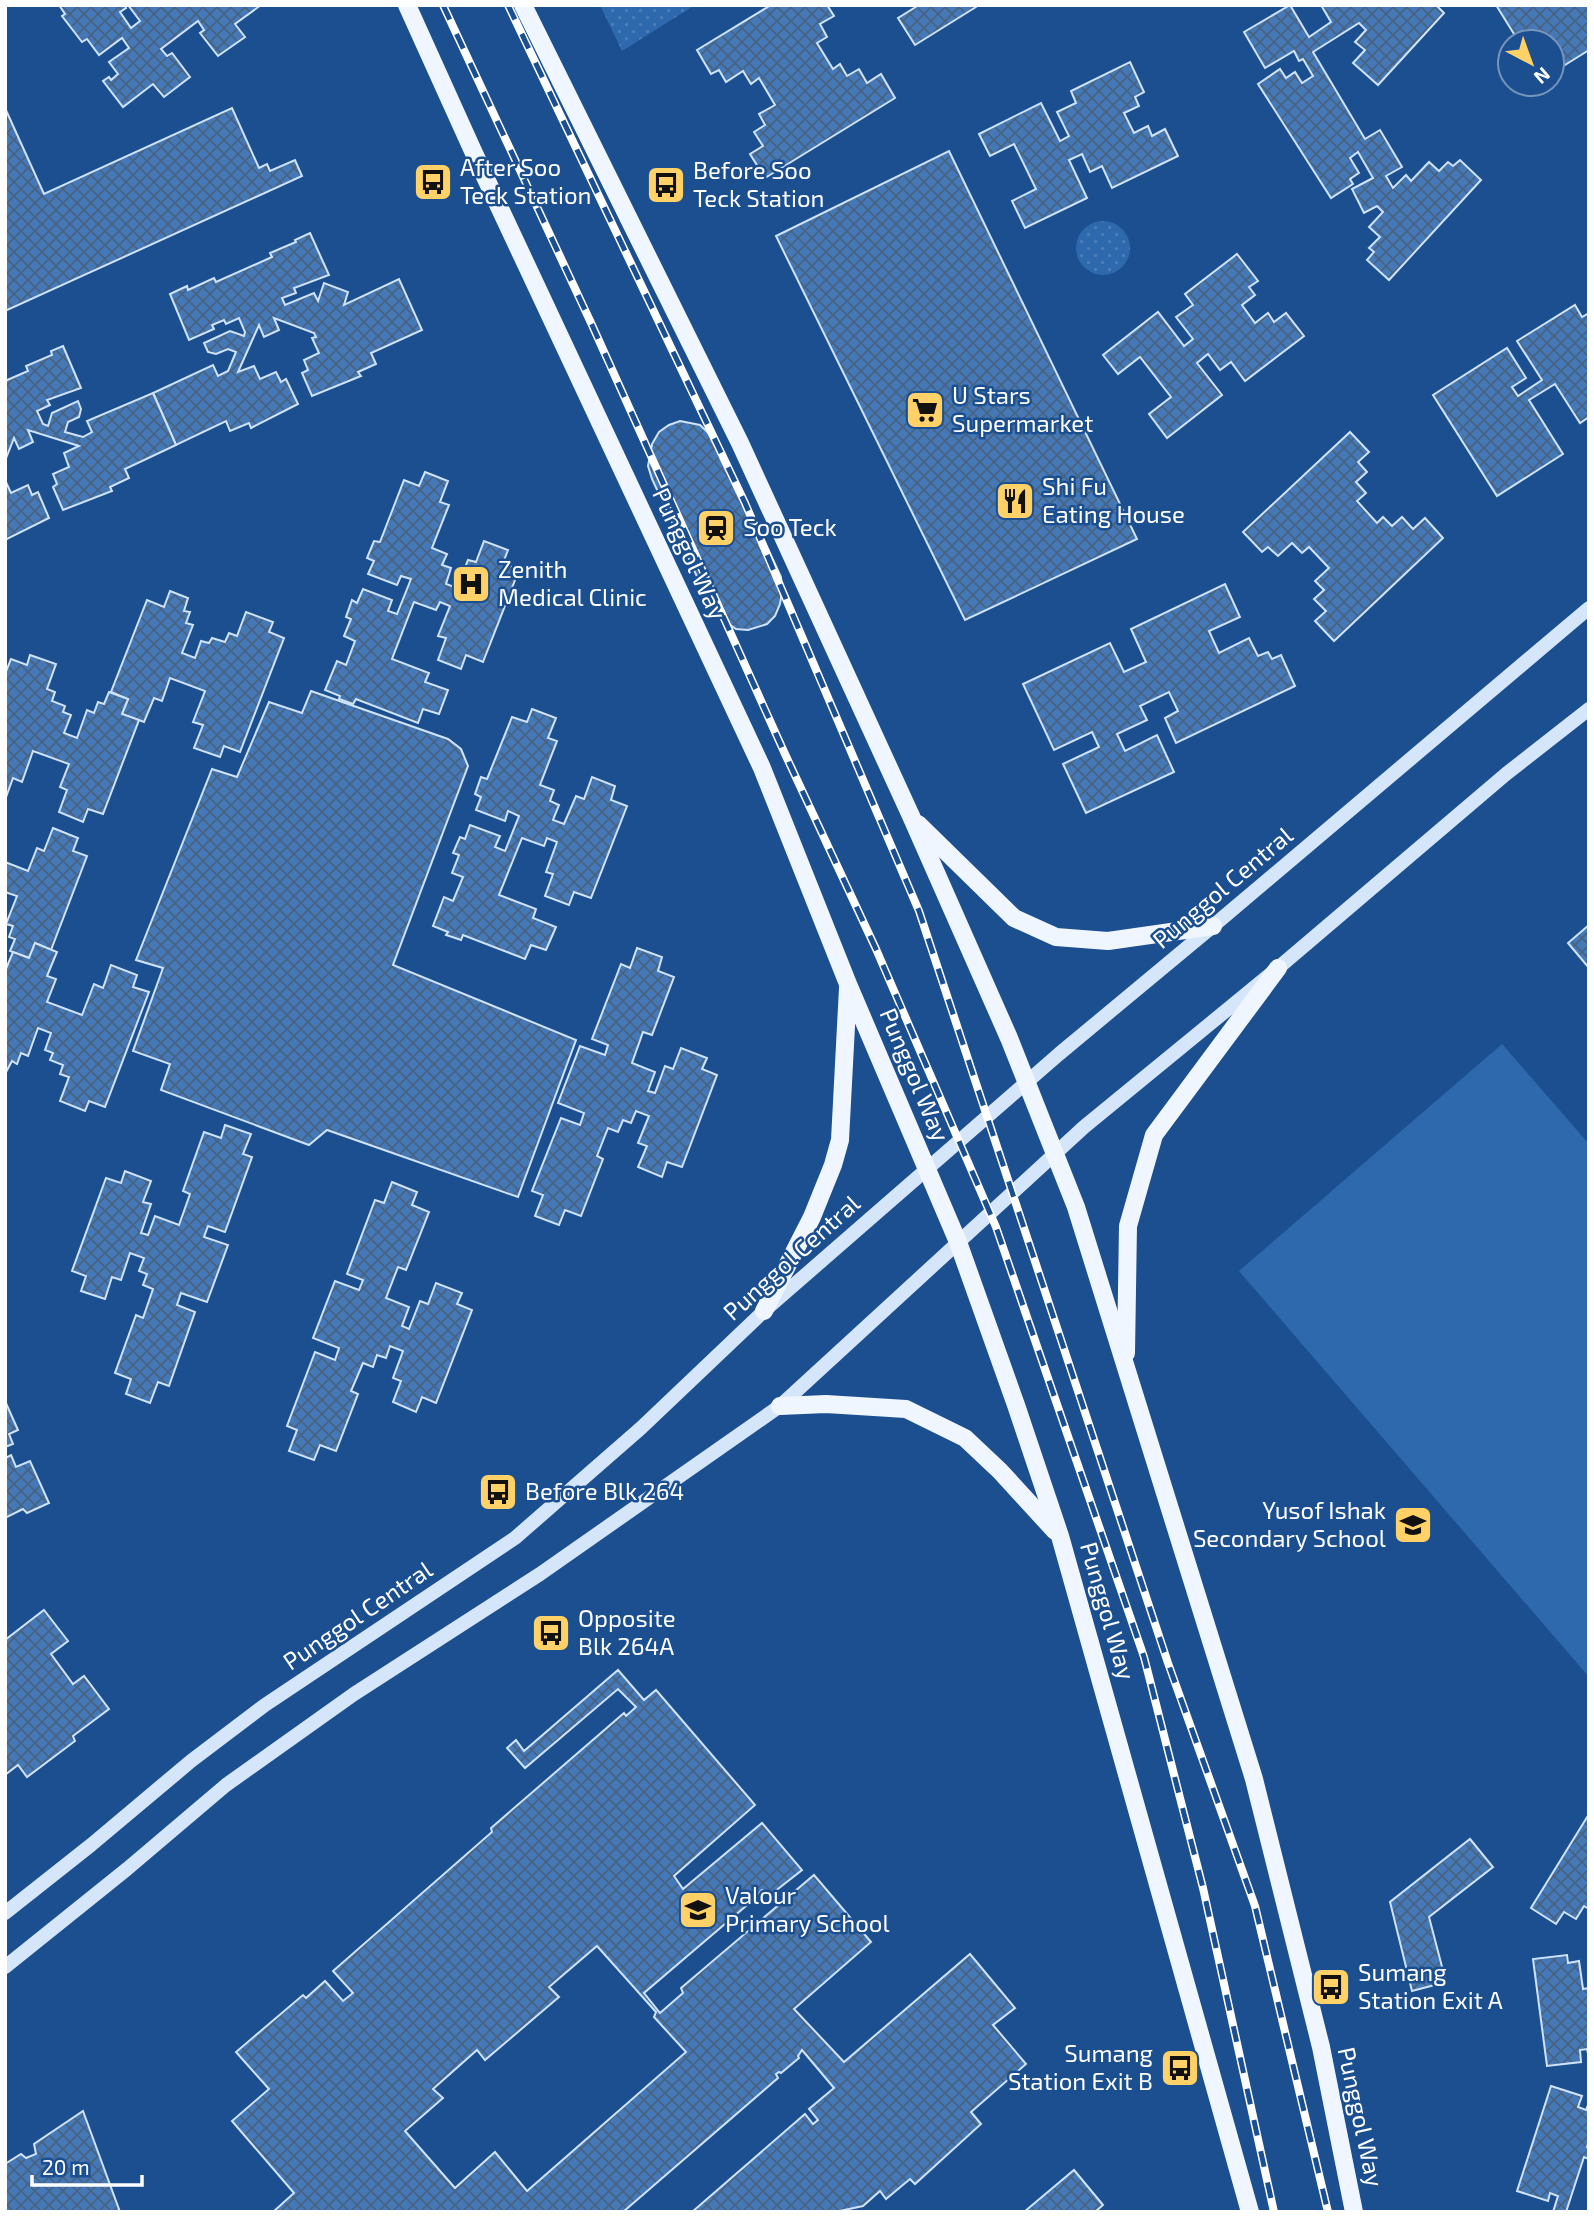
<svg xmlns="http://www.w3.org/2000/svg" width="1594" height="2217" font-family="'Exo 2',sans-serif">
<defs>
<pattern id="park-dots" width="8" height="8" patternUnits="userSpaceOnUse" patternTransform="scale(1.75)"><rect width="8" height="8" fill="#2e69ad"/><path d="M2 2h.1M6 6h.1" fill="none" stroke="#4d80b9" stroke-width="1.8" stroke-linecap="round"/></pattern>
<pattern id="building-cross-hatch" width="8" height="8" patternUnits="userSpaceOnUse" patternTransform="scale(1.75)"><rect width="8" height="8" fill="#4478b7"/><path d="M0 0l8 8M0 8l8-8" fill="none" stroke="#486282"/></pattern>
</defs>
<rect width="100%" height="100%" fill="#1b4f8f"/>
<g fill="url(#park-dots)">
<path d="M600 5H695L622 51Z"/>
<circle cx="1103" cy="248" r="27"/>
</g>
<path fill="#2e69ad" d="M1502 1044 1589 1144V1677L1239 1271Z"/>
<g fill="url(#building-cross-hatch)" stroke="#cfe3fa" stroke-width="2" fill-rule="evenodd">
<path d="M59 5H125L126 8 120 12 131 28 140 21 128 5H261L235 24 245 37 218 56 200 33 204 30 198 21 161 49 167 56 172 53 190 77 164 97 153 84 123 107 103 81 109 77 111 80 118 74 109 62 129 48 122 38 99 55 87 39 82 42 62 16 65 14Z"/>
<path d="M771 5H827L834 16 820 24 827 37 817 43 833 69 840 64 847 76 859 69 867 83 881 74 895 98 765 178 750 154 763 146 754 132 765 125 759 114 775 105 759 78 751 84 743 71 726 82 719 70 711 74 697 50Z"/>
<path d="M919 5H975L976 7 915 45 898 18Z"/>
<path d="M1290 5 1309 37 1331 22 1321 5H1436L1444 13 1378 85 1353 63 1365 50 1355 42 1366 30 1359 23 1313 52 1365 139 1380 130 1402 167 1386 176 1393 188 1406 175 1411 181 1429 162 1439 171 1448 162 1453 166 1460 160 1481 180 1389 280 1367 260 1374 252 1369 248 1380 237 1369 227 1383 212 1377 206 1364 213 1352 189 1373 178 1358 152 1350 158 1359 173 1350 179 1353 184 1331 198 1258 84 1280 69 1286 78 1295 72 1302 83 1313 76 1303 59 1299 61 1294 51 1265 68 1244 32Z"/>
<path d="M1496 5H1589V50L1552 73V42H1519Z"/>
<path d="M1130 62 1144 92 1135 97 1139 106 1124 113 1134 133 1148 126 1152 136 1165 129 1178 156 1112 188 1102 166 1090 172 1082 154 1069 160 1087 198 1025 228 1012 201 1036 189 1014 144 990 156 979 134 1041 103 1060 141 1069 136 1057 112 1076 103 1071 91Z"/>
<path d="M5 108 44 194 232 108 259 168 267 164 270 171 295 160 302 176 5 311Z"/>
<path d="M949 151 1137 539 965 620 776 236Z"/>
<path d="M310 233 329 275 294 288 296 293 282 298 285 305 314 293 318 301 324 283 348 292 344 305 399 279 422 330 371 353 376 364 358 372 361 376 312 396 302 373 308 370 304 360 319 353 312 338 316 337 314 333 274 318 279 330 264 337 259 325 238 372 254 366 260 379 276 372 281 382 286 379 298 404 251 428 249 423 230 431 226 421 176 445 153 393 213 365 218 376 228 371 236 352 228 349 216 354 208 352 204 343 230 331 244 336 245 332 239 318 226 324 224 320 212 325 214 329 189 340 170 294 187 286 188 290 214 278 216 282 272 257 270 253 296 242 295 240Z"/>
<path d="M1237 254 1258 281 1249 287 1255 295 1242 305 1255 323 1268 313 1274 322 1286 313 1304 336 1245 381 1231 362 1220 370 1208 354 1197 363 1222 395 1167 438 1149 414 1171 397 1140 357 1118 374 1103 355 1158 312 1184 346 1193 339 1176 317 1193 305 1185 294Z"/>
<path d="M1575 305 1582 317 1589 313V417L1580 423 1555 384 1529 400 1563 454 1497 496 1433 395 1507 348 1526 378 1512 387 1518 396 1542 380 1517 341Z"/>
<path d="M63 346 81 388 47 400 50 405 37 411 43 424 48 426 52 413 78 401 81 409 79 417 68 422 65 432 83 437 92 432 87 421 153 393 176 445 125 469 129 478 110 487 112 491 63 510 53 487 57 484 53 474 69 467 64 453 79 446 28 430 33 442 19 449 14 438 5 461V381L28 371 26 366 52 355 51 351Z"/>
<path d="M680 421 700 425 720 444 781 577 782 592 780 604 775 616 767 624 748 630 736 629 719 617 711 607 652 479 648 466 652 444 659 432 669 425Z"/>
<path d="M1350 432 1369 452 1358 462 1367 472 1356 482 1366 493 1357 501 1377 523 1383 517 1392 526 1402 517 1413 529 1425 518 1443 538 1334 641 1315 621 1326 611 1314 599 1324 590 1315 581 1329 568 1309 547 1302 553 1292 543 1278 556 1268 547 1262 552 1243 532Z"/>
<path d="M425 472 448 481 440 502 449 505 432 548 447 554 442 565 451 568 446 584 457 588 468 560 476 562 484 541 508 550 503 563 519 570 483 662 466 655 461 669 438 660 446 638 438 636 450 606 440 602 436 610 414 602 392 659 429 673 425 682 448 690 439 714 423 709 418 723 356 699 353 704 339 699 340 696 325 690 337 661 346 665 355 641 344 636 351 619 346 617 352 600 357 603 363 589 392 600 388 611 397 614 411 579 401 576 397 585 368 574 374 561 367 558 374 541 380 542 404 480 419 486Z"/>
<path d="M5 480 11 493 28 485 32 495 38 492 49 518 5 540Z"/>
<path d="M1225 584 1240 617 1209 631 1219 653 1249 638 1258 656 1268 652 1272 659 1281 655 1295 686 1176 743 1165 718 1178 711 1169 692 1140 706 1147 720 1117 734 1125 751 1157 735 1174 772 1086 813 1063 764 1099 747 1092 732 1054 750 1023 684 1110 643 1124 672 1146 662 1131 629Z"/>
<path d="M170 591 188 598 184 611 190 612 186 623 193 625 182 653 195 658 201 641 209 643 212 638 225 642 229 633 237 636 246 612 273 622 269 632 284 638 240 752 224 746 220 757 194 748 203 725 193 722 205 691 170 678 162 701 154 698 144 722 122 714 128 699 111 692 147 600 164 607Z"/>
<path d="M30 655 56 664 47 689 55 692 52 701 65 706 63 712 71 715 64 733 77 738 87 710 94 713 98 702 104 704 109 692 128 699 122 714 139 720 103 814 88 809 83 822 59 812 67 790 60 787 69 764 33 751 22 782 13 778 5 800V674L11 659 27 665Z"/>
<path d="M311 691 448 739 461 749 468 766 393 965 576 1040 518 1197 327 1130 309 1145 161 1090 170 1064 133 1051 163 968 136 960 212 769 237 777 269 702 302 713Z"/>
<path d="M532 709 556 718 548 738 557 741 540 785 554 790 550 801 559 805 553 820 564 824 576 796 584 799 592 777 615 786 611 800 627 806 591 898 574 892 569 905 545 896 553 874 546 872 557 842 547 838 544 846 522 838 499 895 536 909 533 918 556 927 546 950 531 945 525 959 463 935 461 940 446 935 448 932 433 926 444 897 453 901 463 877 452 873 459 855 453 853 460 837 465 839 470 825 500 836 495 847 505 851 519 816 508 811 505 821 476 810 481 797 475 794 481 777 487 779 512 717 527 722Z"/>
<path d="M53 828 78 838 73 851 87 856 51 950 35 943 29 958 10 951 15 939 9 937 13 926 6 924 17 896 5 892V862L28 871 37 848 44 851Z"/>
<path d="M1589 925V968L1568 943Z"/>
<path d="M35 943 57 952 47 976 56 979 47 1002 82 1015 94 984 103 988 111 965 137 975 133 987 149 992 105 1107 89 1101 85 1111 60 1101 69 1077 60 1074 63 1065 50 1060 53 1053 45 1050 51 1033 38 1028 28 1056 21 1053 17 1064 12 1061 5 1074V971L13 952 29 958Z"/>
<path d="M637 948 662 957 658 971 674 977 652 1035 643 1032 632 1063 655 1072 648 1091 655 1093 665 1066 673 1069 681 1048 707 1058 702 1069 717 1075 682 1167 667 1162 662 1177 638 1167 647 1146 638 1143 649 1116 636 1111 631 1123 623 1120 618 1132 608 1128 597 1156 603 1159 581 1216 565 1210 559 1225 535 1216 543 1195 532 1191 561 1118 580 1125 584 1113 558 1103 580 1046 605 1055 608 1045 592 1039 621 964 630 968Z"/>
<path d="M225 1125 251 1134 243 1154 252 1157 225 1232 208 1226 204 1237 228 1245 207 1302 181 1293 177 1305 195 1312 169 1386 158 1382 150 1403 126 1394 131 1379 115 1373 136 1315 143 1318 153 1289 143 1285 147 1274 139 1271 144 1258 130 1253 121 1280 112 1277 105 1299 81 1291 86 1276 72 1271 106 1178 121 1183 125 1171 151 1181 143 1202 151 1204 141 1233 148 1235 155 1216 179 1225 190 1194 183 1191 204 1132 221 1138Z"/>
<path d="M392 1182 417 1192 412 1205 429 1212 406 1270 398 1267 386 1298 409 1307 402 1326 409 1329 420 1301 428 1304 436 1283 462 1293 457 1304 472 1310 436 1403 422 1397 416 1412 393 1402 401 1381 393 1378 403 1351 390 1346 386 1358 377 1355 373 1367 363 1363 351 1391 358 1394 336 1451 320 1445 314 1460 289 1451 297 1430 287 1426 315 1352 335 1360 339 1348 313 1338 335 1281 359 1290 363 1280 347 1274 375 1200 384 1203Z"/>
<path d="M5 1401 18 1430 9 1434 13 1444 5 1447Z"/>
<path d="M11 1455 16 1467 30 1461 49 1503 27 1513 23 1509 5 1518V1458Z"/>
<path d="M44 1610 68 1641 51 1654 73 1684 84 1676 109 1709 73 1736 75 1741 27 1777 18 1765 5 1775V1640Z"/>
<path d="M618 1670 644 1700 656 1690 755 1805 674 1876 683 1889 762 1823 802 1870 769 1896 762 1890 746 1906 644 1993 660 2013 683 1993 681 1988 814 1875 871 1942 794 2009 844 2062 970 1954 1015 2008 993 2025 1026 2064 971 2112 981 2124 915 2184 910 2179 886 2199 880 2191 863 2206 835 2212H692L805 2114 813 2124 818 2120 809 2109 834 2088 802 2050 798 2056 799 2058 781 2073 779 2072 776 2074 778 2078 623 2212H273L294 2193 232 2121 269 2089 236 2052 303 1995 306 1998 325 1981 343 2001 353 1993 333 1971 492 1832 491 1828 624 1713 626 1716 636 1707 618 1689 525 1768 507 1748 516 1740 524 1751ZM597 1946 656 2012 654 2017 686 2052 527 2191 495 2152 455 2188 405 2131 443 2098 433 2089 477 2050 485 2060 559 1997 549 1987Z"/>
<path d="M1589 1814V1909L1584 1906 1576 1919 1564 1912 1556 1924 1531 1908Z"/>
<path d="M1470 1839 1493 1867 1429 1917 1446 1982 1412 1991 1390 1902Z"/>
<path d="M1567 1955 1568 1963 1579 1961 1583 1989 1589 1988V2058L1587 2049 1580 2050 1581 2062 1547 2066 1533 1959Z"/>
<path d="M1551 2086 1582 2096 1578 2107 1586 2110 1589 2103V2141L1587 2147 1589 2148V2159L1584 2157 1566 2212H1553L1558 2196 1550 2193 1548 2201 1517 2191Z"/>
<path d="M83 2111 120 2212H5V2164L21 2154 26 2158 36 2154 34 2144Z"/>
<path d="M1074 2170 1103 2205 1095 2212H1024Z"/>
</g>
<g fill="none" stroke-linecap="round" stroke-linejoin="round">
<g stroke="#d6e6fa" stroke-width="14">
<path d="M5 1913 91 1845 191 1761 265 1705 515 1538 641 1428 764 1311 1059 1054 1213 926 1589 608"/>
<path d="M5 1967 127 1869 226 1785 354 1694 540 1574 780 1406 1084 1127 1278 968 1506 774 1589 709"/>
</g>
<g stroke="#f0f6ff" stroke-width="18">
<path d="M407 5 473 151 762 768 848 984 958 1242 1016 1405 1060 1536 1250 2212"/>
<path d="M523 5 740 443 911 816 1009 1038 1076 1207 1254 1779 1321 2047 1354 2212"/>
<path d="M918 824 1014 918 1056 937 1108 941 1213 926"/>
<path d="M764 1311 812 1217 833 1165 840 1140 848 988"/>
<path d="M1126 1353 1128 1226 1154 1135 1278 968"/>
<path d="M780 1406 826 1404 906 1409 965 1438 1000 1471 1055 1531"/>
</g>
<g stroke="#fff" stroke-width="8">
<g id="rail">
<path d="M443 5 592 325 785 754 876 949 996 1227 1144 1657 1203 1888 1274 2212"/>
<path d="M508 5 745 503 919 911 1168 1663 1255 1906 1328 2212"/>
</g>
</g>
<use href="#rail" stroke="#1b4f8f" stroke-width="5" stroke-dasharray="16" stroke-linecap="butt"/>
</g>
<defs>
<g id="bus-square" transform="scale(2.0125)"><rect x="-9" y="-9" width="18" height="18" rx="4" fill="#ffd166" stroke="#1b4f8f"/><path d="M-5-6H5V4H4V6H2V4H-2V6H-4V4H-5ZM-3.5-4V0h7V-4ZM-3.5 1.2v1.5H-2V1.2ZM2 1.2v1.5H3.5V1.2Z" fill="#111"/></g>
<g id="supermarket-square" transform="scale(2.0125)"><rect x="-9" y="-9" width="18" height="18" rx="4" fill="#ffd166" stroke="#1b4f8f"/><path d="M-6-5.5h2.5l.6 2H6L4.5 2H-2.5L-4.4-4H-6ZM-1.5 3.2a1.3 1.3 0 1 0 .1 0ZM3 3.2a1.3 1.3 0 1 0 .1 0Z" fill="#111"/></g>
<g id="restaurant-square" transform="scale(2.0125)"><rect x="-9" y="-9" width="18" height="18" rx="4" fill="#ffd166" stroke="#1b4f8f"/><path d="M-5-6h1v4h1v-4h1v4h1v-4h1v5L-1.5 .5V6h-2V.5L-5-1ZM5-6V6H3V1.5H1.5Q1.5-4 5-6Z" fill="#111"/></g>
<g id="station-square" transform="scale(2.0125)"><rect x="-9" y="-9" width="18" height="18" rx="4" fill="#ffd166" stroke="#1b4f8f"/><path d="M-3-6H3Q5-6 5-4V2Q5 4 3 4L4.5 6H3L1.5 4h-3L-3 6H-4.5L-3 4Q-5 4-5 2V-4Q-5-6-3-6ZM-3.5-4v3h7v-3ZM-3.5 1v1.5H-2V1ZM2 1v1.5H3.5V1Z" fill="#111"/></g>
<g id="hospital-square" transform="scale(2.0125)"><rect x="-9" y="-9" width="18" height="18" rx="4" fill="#ffd166" stroke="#1b4f8f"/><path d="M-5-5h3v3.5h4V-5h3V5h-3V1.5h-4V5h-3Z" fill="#111"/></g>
<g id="school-square" transform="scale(2.0125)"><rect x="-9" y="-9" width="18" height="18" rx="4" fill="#ffd166" stroke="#1b4f8f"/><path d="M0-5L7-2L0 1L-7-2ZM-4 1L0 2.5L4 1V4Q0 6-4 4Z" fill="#111"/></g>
</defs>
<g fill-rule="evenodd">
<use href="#bus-square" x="433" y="182"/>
<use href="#bus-square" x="666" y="185"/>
<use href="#supermarket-square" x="925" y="410"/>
<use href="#restaurant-square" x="1015" y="501"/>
<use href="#station-square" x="716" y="528"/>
<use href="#hospital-square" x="471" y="584"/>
<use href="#bus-square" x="498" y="1492"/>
<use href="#school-square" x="1413" y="1525"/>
<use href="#bus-square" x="551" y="1633"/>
<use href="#school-square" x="698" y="1910"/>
<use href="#bus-square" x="1331" y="1987"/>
<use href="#bus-square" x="1180" y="2068"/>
</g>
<g text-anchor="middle" stroke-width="5" stroke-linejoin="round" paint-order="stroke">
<g font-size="24" fill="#fff" stroke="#1b4f8f" text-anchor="start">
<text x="460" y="176">After Soo<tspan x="460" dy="28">Teck Station</tspan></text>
<text x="693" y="179">Before Soo<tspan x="693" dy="28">Teck Station</tspan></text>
<text x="952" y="404">U Stars<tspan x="952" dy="28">Supermarket</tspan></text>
<text x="1042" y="495">Shi Fu<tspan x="1042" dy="28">Eating House</tspan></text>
<text x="743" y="536">Soo Teck</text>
<text x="498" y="578">Zenith<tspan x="498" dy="28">Medical Clinic</tspan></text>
<text x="525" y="1500">Before Blk 264</text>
<text x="1386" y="1519" text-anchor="end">Yusof Ishak<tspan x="1386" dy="28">Secondary School</tspan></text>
<text x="578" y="1627">Opposite<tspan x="578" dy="28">Blk 264A</tspan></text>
<text x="725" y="1904">Valour<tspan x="725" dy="28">Primary School</tspan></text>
<text x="1358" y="1981">Sumang<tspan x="1358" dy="28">Station Exit A</tspan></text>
<text x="1153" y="2062" text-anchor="end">Sumang<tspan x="1153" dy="28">Station Exit B</tspan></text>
</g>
<g font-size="24" fill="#fff" stroke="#1b4f8f">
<text transform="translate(689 554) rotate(65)" y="8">Punggol Way</text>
<text transform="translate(1223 888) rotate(-40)" y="8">Punggol Central</text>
<text transform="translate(914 1075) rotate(67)" y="8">Punggol Way</text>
<text transform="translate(792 1258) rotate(-42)" y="8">Punggol Central</text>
<text transform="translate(1107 1611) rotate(74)" y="8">Punggol Way</text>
<text transform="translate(358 1616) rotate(-34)" y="8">Punggol Central</text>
<text transform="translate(1360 2117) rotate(78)" y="8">Punggol Way</text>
</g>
</g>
<rect width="1594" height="2217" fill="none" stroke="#ffffff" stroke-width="14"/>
<g transform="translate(1531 63) rotate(139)"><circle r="33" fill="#1b4f8f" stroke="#7695bc" stroke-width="2"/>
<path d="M0-5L12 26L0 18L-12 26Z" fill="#ffd166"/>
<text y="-10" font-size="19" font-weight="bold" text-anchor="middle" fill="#ffffff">N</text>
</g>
<path d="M32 2175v10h110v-10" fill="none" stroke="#ffffff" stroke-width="3.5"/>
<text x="42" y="2175" font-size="21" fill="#ffffff" stroke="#1b4f8f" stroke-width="5" paint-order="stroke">20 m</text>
</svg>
